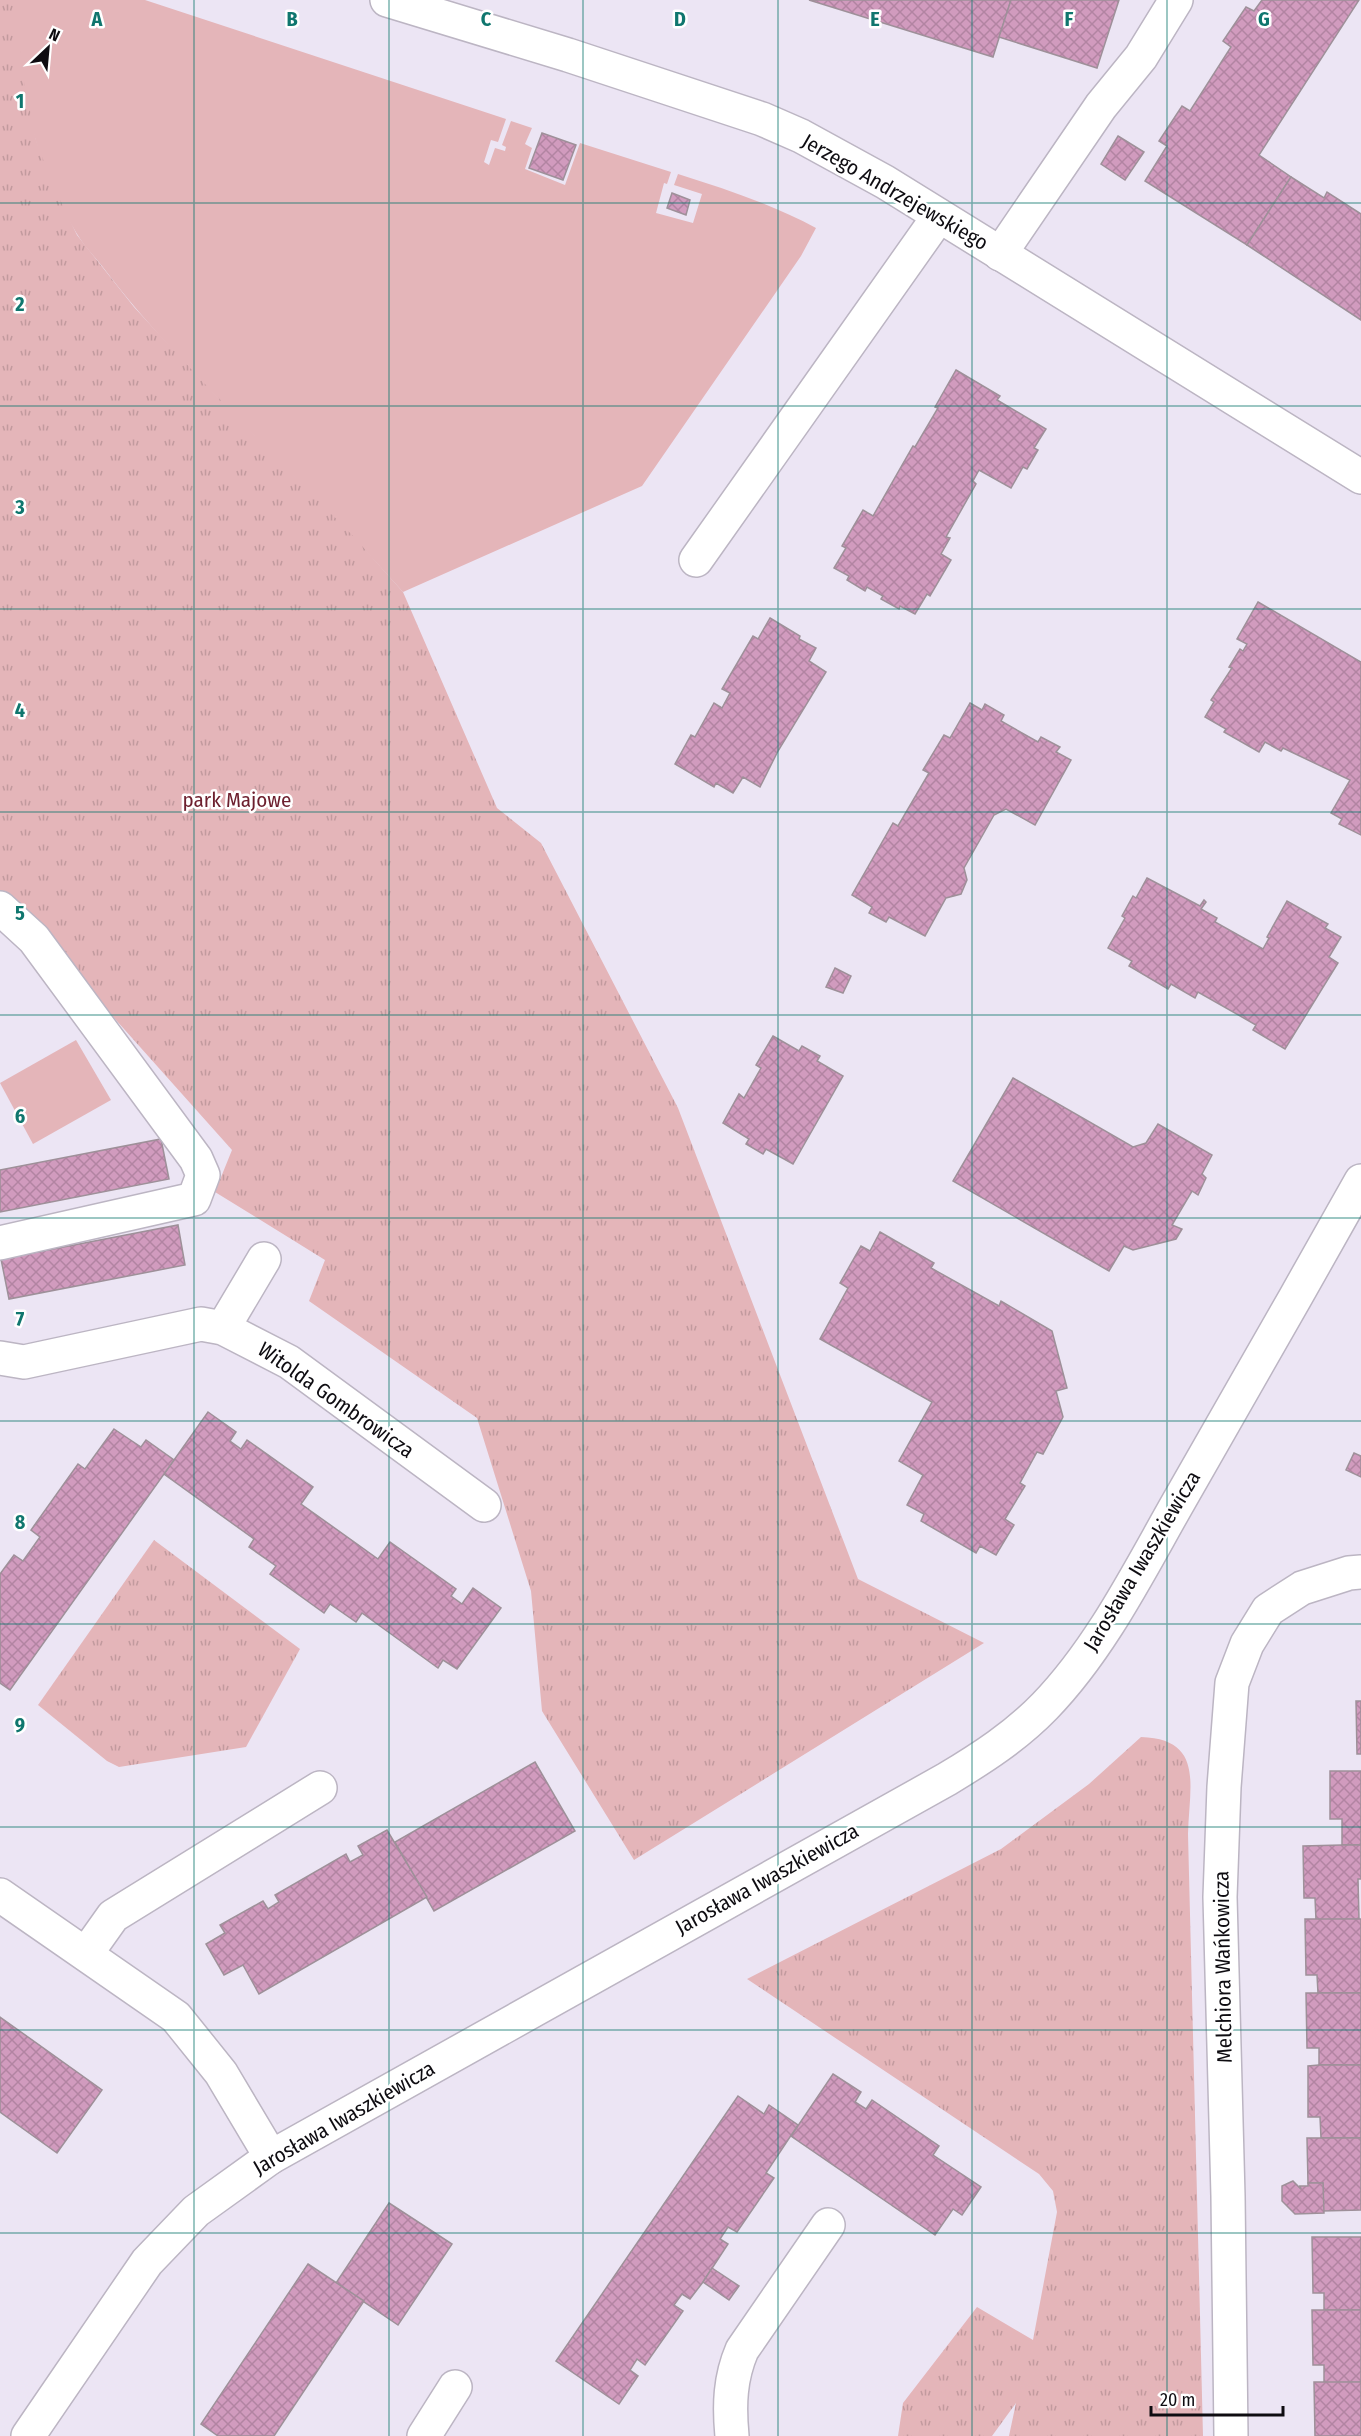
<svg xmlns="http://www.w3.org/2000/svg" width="1361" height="2436" font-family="'Fira Sans Condensed',sans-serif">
<defs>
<pattern id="park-tufts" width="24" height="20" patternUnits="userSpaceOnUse" patternTransform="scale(1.5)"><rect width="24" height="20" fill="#e4b5b9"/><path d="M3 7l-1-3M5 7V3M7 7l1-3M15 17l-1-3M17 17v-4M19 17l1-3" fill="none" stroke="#c29a9e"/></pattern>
<pattern id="building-cross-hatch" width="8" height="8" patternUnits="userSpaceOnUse" patternTransform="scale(1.5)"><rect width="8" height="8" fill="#d19bbe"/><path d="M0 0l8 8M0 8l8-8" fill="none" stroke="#b284a2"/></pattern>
</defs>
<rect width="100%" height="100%" fill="#ece5f4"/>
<g fill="#e4b5b9">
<path d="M17 0H145L506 119 498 142 491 140 484 162 489 165 495 148 505 151 506 147 502 145 511 121 532 128 525 144 532 148 525 169 565 185 580 143 671 172 667 184 664 183 656 213 693 223 702 194 674 185 678 174C725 189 772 204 816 228L801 256 642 486 403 592C331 511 252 436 178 356 152 327 126 298 102 266 94 256 84 246 77 234 35 165 15 80 17 0Z"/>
<path d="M76 1040 111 1100 33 1144 0 1083Z"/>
</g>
<g fill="url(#park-tufts)">
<path d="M0 0H17L21 67 36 140 51 181 77 235 134 307 204 383 354 537 403 592 497 808 541 843 678 1108 858 1579 984 1643 634 1860 542 1711 531 1591 477 1418 309 1301 325 1260 215 1192 232 1150 41 936 0 903Z"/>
<path d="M154 1540 300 1649 246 1747 119 1767 107 1761 38 1705Z"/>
<path d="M1141 1737C1205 1739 1189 1787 1188 1834L1203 2436H1009L1016 2403 992 2436H898L903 2403 977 2307 1033 2340 1057 2212 1053 2191 1039 2174 747 1979 1001 1849 1089 1784Z"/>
</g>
<g fill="url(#building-cross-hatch)" stroke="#9e9099" stroke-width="1.5">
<path d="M809 0H1011L993 57Z"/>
<path d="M1011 0H1119L1097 68 999 37Z"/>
<path d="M1262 0H1359L1259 155 1291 177 1247 245 1145 181 1167 146 1159 141 1182 106 1190 111 1231 47 1223 41 1246 7 1254 11Z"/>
<path d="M542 133 576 145 563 180 529 168Z"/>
<path d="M1118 136 1144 152 1125 180 1101 164Z"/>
<path d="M1291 177 1324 198 1327 192 1361 214V320L1247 245Z"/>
<path d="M672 193 690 200 686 215 667 208Z"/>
<path d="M956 370 1000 396 997 400 1046 429 1034 448 1038 450 1027 469 1023 467 1011 488 979 470 973 481 976 484 946 537 950 538 941 554 951 560 930 596 927 594 915 614 900 606 899 609 881 599 883 596 867 587 865 591 847 580 849 576 834 568 846 548 842 546 863 510 873 516 913 446 915 447 938 408 935 407Z"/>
<path d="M1258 602 1361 662V835L1339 824 1342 819 1331 813 1350 780 1283 748 1281 751 1265 742 1259 752 1224 732 1226 729 1205 717 1214 702 1211 700 1232 668 1229 667 1240 649 1243 651 1247 644 1237 639Z"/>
<path d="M770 618 800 636 799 639 816 648 809 661 826 672 778 751 760 787 743 777 733 793 716 783 714 787 675 764 691 735 695 737 714 703 722 708 730 693 722 689 753 636 758 639Z"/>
<path d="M970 703 982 710 985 704 1004 715 1001 721 1038 742 1041 737 1060 747 1056 752 1071 760 1035 825 1006 809 994 815 964 868 967 880 961 894 946 898 925 936 889 917 886 922 869 913 872 907 852 895 893 823 898 826 929 773 923 770 944 735 950 738Z"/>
<path d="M1147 878 1200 906 1204 900 1206 902 1201 909 1217 918 1215 922 1263 949 1269 938 1267 937 1287 901 1328 924 1325 928 1341 937 1329 957 1338 963 1285 1049 1253 1030 1256 1025 1198 992 1195 998 1171 984 1168 989 1129 966 1132 961 1108 948 1125 918 1122 916 1133 896 1136 898Z"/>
<path d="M835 968 851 976 843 993 826 987Z"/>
<path d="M773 1036 799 1051 802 1046 820 1056 817 1061 843 1076 793 1164 766 1149 763 1154 746 1144 749 1139 723 1123 739 1094 744 1098 761 1068 756 1065Z"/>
<path d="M1013 1078 1133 1147 1146 1143 1158 1124 1212 1155 1202 1174 1206 1178 1198 1195 1192 1191 1172 1225 1182 1229 1176 1239 1133 1250 1124 1246 1109 1271 953 1181Z"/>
<path d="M161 1139 169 1179 0 1212V1170Z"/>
<path d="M178 1225 185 1265 9 1299 1 1259Z"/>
<path d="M880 1232 934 1263 931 1268 999 1306 1001 1301 1052 1331 1067 1388 1056 1391 1063 1417 1043 1454 1037 1452 1020 1483 1025 1486 1005 1519 1014 1525 996 1555 980 1546 976 1553 921 1521 924 1514 907 1505 923 1475 899 1461 932 1402 820 1339 848 1288 840 1283 861 1246 870 1251Z"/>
<path d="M208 1412 236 1432 230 1441 241 1449 247 1440 313 1487 301 1504 378 1559 390 1542 456 1589 451 1596 462 1604 473 1588 501 1608 457 1669 443 1660 438 1668 362 1613 356 1622 330 1604 324 1613 270 1574 276 1566 249 1547 254 1539 164 1474Z"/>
<path d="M114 1429 141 1447 146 1440 174 1460 10 1690 0 1683V1574L14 1555 23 1561 40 1537 31 1530 78 1464 85 1469Z"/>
<path d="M1354 1453 1361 1456V1477L1346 1470Z"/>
<path d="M1356 1701H1361V1754H1357Z"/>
<path d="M535 1762 575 1831 434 1911 395 1842Z"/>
<path d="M1330 1771H1361V1845H1342V1819H1330Z"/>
<path d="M387 1830 427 1897 259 1994 243 1965 224 1975 206 1944 225 1933 220 1925 263 1901 268 1909 279 1902 275 1895 346 1854 350 1862 363 1855 358 1846Z"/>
<path d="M1342 1845H1361V1879H1358L1359 1919 1316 1920 1315 1898H1304L1303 1846Z"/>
<path d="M1305 1919H1361V1993H1318L1317 1975H1306Z"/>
<path d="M1306 1993H1361V2065H1319V2048H1307Z"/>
<path d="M0 2017 102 2090 57 2153 0 2112Z"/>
<path d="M1319 2065H1361V2138H1321L1320 2117H1308V2066Z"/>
<path d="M833 2074 861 2092 855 2102 866 2109 872 2100 939 2146 933 2155 981 2187 962 2215 953 2209 935 2235 791 2136Z"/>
<path d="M738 2096 764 2114 769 2105 798 2125 766 2173 774 2178 737 2232 728 2227 720 2239 728 2244 703 2282 690 2299 682 2294 674 2305 683 2311 645 2365 637 2359 630 2370 638 2376 619 2404 556 2361Z"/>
<path d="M1307 2138H1361V2210L1323 2211V2183H1308Z"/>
<path d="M1293 2181 1301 2189 1300 2186H1308V2183H1323L1324 2213 1295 2214 1282 2201V2186Z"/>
<path d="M389 2203 452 2244 398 2325 336 2283Z"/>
<path d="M1312 2237H1361V2310H1324V2293H1313Z"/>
<path d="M308 2264 364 2301 274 2436H218L201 2424Z"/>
<path d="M712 2268 739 2286 729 2300 703 2282Z"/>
<path d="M1312 2310H1361V2382L1324 2383V2365H1313Z"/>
<path d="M1314 2382H1361V2436H1315Z"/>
</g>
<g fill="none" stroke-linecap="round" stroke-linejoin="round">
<g stroke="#bcb5c3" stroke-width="36">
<g id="minor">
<path d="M387 0 568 55 762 119 801 136 885 182 1361 477"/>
<path d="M1000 254 1101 106 1141 57 1176 0"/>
<path d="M696 560 939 216"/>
<path d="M0 908 34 939 196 1159 203 1175 194 1199 0 1243"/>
<path d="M223 1328 264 1259"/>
<path d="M0 1358 24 1362 201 1324 223 1328 289 1362 484 1505"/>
<path d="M0 1895 176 2017 221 2073 271 2157"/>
<path d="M86 1954 113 1916 320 1788"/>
<path d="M28 2436 147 2262 196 2211 271 2157 947 1779C982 1758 1016 1736 1045 1706 1101 1648 1139 1571 1179 1501 1240 1395 1301 1288 1361 1181"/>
<path d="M424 2436 455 2387"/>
<path d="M732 2436C729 2405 730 2378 742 2350L828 2225"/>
<path d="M1231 2436 1228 2196 1220 1897 1224 1787 1232 1683 1247 1644 1268 1610 1302 1588 1349 1573 1361 1572"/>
</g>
</g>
<use href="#minor" stroke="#fff" stroke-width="33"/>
</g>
<path fill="none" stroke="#0f766e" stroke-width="1.5" stroke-opacity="0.55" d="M194 0V2436M389 0V2436M583 0V2436M778 0V2436M972 0V2436M1167 0V2436M0 203H1361M0 406H1361M0 609H1361M0 812H1361M0 1015H1361M0 1218H1361M0 1421H1361M0 1624H1361M0 1827H1361M0 2030H1361M0 2233H1361"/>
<g text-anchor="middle" stroke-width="5" stroke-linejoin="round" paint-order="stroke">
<g font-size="21" fill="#0e0c11" stroke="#fff">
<text transform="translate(895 192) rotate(30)" y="7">Jerzego Andrzejewskiego</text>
<text transform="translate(336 1400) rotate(35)" y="7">Witolda Gombrowicza</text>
<text transform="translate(1142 1561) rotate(-59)" y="7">Jarosława Iwaszkiewicza</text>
<text transform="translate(767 1879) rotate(-29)" y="7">Jarosława Iwaszkiewicza</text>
<text transform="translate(1223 1967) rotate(-91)" y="7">Melchiora Wańkowicza</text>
<text transform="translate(344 2118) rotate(-30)" y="7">Jarosława Iwaszkiewicza</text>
</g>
<g font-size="21" fill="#6d202f" stroke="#fff">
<text x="237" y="807">park Majowe</text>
</g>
</g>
<g font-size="20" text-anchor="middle" font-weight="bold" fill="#0f766e" stroke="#fff" stroke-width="5" stroke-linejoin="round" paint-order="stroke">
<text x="97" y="26">A</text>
<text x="292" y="26">B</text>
<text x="486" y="26">C</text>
<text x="680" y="26">D</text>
<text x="875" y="26">E</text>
<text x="1069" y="26">F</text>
<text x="1264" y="26">G</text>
<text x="20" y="108">1</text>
<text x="20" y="311">2</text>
<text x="20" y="514">3</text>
<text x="20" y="717">4</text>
<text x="20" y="920">5</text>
<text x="20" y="1123">6</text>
<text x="20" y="1326">7</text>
<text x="20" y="1529">8</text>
<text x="20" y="1732">9</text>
</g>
<g transform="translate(48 48) rotate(26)" stroke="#ffffff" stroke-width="4.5" paint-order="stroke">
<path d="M0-4.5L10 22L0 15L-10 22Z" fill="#0e0c11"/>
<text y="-9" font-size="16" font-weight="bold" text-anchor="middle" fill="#0e0c11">N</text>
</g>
<path d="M1151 2406v9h132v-9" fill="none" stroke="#0e0c11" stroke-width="3"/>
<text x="1160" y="2406" font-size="18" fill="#0e0c11" stroke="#ffffff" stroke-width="4.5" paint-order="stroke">20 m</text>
</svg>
